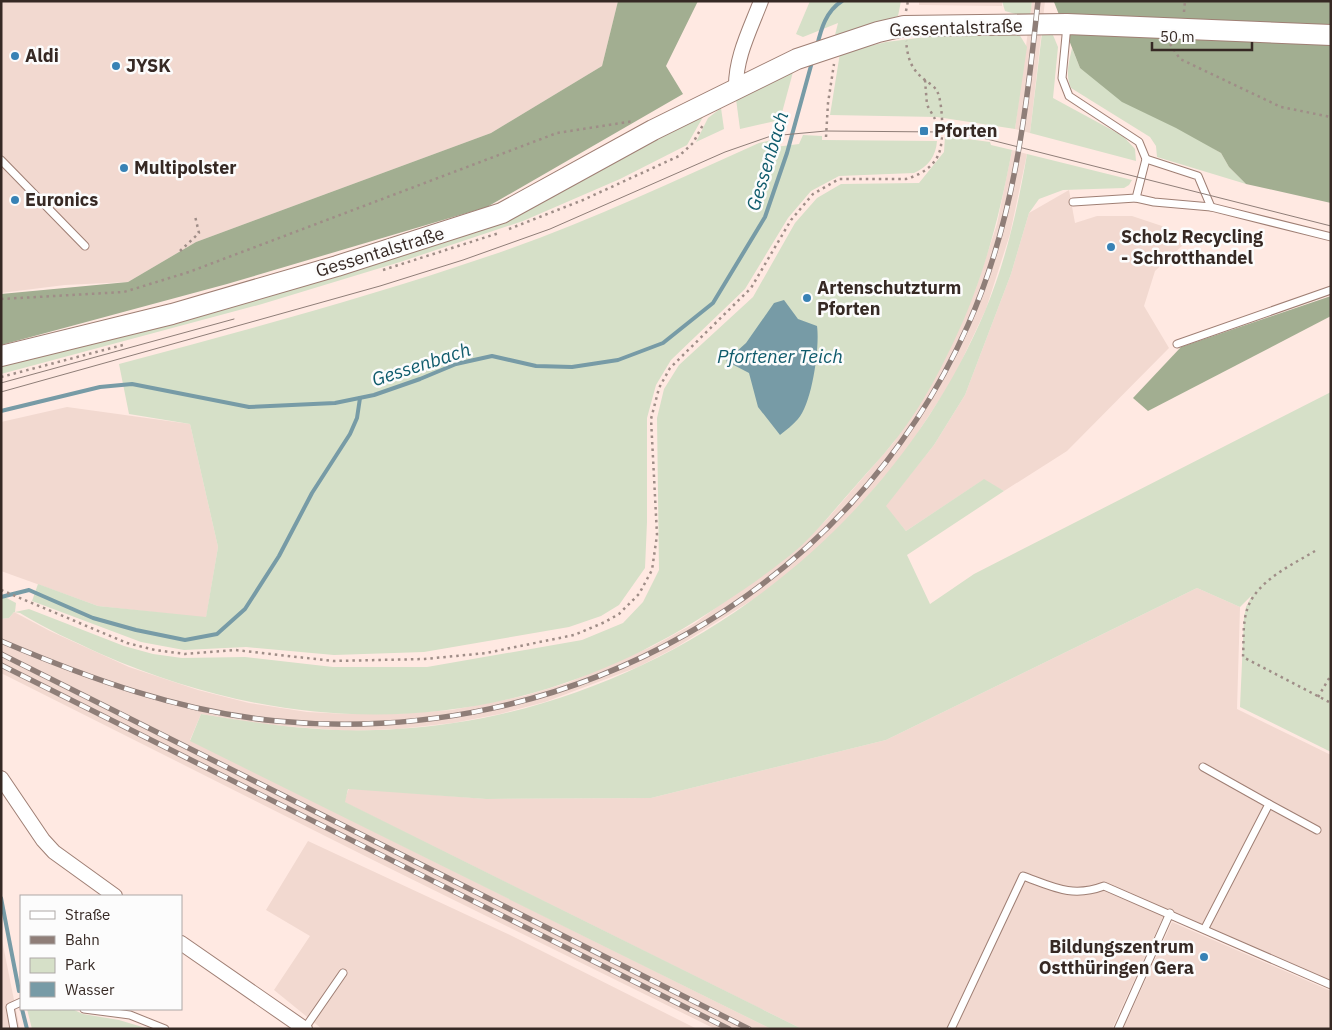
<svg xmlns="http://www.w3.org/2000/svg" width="1332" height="1030" font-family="'IBM Plex Sans',sans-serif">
<rect width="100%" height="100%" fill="#ffe9e2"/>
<g fill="#f2d9d0">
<path d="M1 1H618L602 66 491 133 196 242 128 282 65 285 1 293Z"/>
<path d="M919 1H1002V6L919 5Z"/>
<path d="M1032 1H1045L1030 133 1015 129Z"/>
<path d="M1012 150 1027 154 1010 234 986 309 953 379 903 455 872 491 842 526 808 557 762 594 675 648 638 667 545 702 500 714 453 723 398 729 348 731 260 724 201 714 190 740 771 1029H715L375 861 1 673V619L9 618 14 612 50 631 129 667 198 690 249 703 307 712 348 714H393L452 710 524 696 567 683 653 646 695 623 799 547 828 518 894 442 944 361 976 288 997 224Z"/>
<path d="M1069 190 1075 223 1097 216H1132L1162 226 1183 245 1155 271 1144 306 1169 348 1067 451 1004 491 983 480 906 531 885 506 934 445 965 395 1011 274 1029 213Z"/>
<path d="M67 407 190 424 218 547 206 618 98 606 1 571V422Z"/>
<path d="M1197 588 1240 607 1237 709 1331 755V987L1164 915 1112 1029H802L344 802 349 788 486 799 651 798 886 740Z"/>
<path d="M308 841 510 935 697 1029H322L274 990 310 936 266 910Z"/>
<path d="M1172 922 1331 991V1029H1123Z"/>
<path d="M1 935 15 1005 20 1029H1Z"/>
</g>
<g fill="#d6e0c8">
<path d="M810 1H901L898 16 835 35 838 23 803 37 796 34Z"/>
<path d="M1002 1H1032L1030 18 1005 11Z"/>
<path d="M1044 32 1053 35 1058 47 1053 98 1123 136 1135 149 1136 161 1030 133 1042 33Z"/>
<path d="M1019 34 1027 47 1015 129 937 117 830 115 840 53 886 42 934 36Z"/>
<path d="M1072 48 1080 68 1221 153 1229 167 1246 184 1157 157 1156 146 1150 137 1071 88C1065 74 1069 62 1072 48Z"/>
<path d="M793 72 780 120 740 129 736 99Z"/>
<path d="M721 108 724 129 696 142 708 118Z"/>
<path d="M707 110 687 145 620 179 523 221 400 262 262 304 1 374V363L435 241Z"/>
<path d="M803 135 822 136V140L937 141C936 156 928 167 914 173L839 176 811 191 788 218 745 289 671 360 656 385 647 418V522L645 568 619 605 601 616 569 627 424 652 334 655 246 647 184 650 141 642 32 601 38 584 98 606 206 617 218 547 190 424 129 414 119 364C242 331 366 298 486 257 580 226 669 183 759 143L776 139 775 147 799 144Z"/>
<path d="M945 136 990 142 991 145 1012 150C1001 209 987 265 964 319 945 362 922 408 892 444 882 457 869 470 858 483 839 504 822 526 801 546 777 567 749 586 722 604 528 735 314 747 101 654 73 641 46 629 20 613L14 612 9 618 1 619V595L16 603 15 612 29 609 124 646 153 654 182 658 245 657 333 667H427L582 640 623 623 643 602 659 570 657 418 664 389 679 365 753 297 795 223 817 198 841 184 919 183 944 152Z"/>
<path d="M1027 154 1132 180 1129 185 1124 188 1063 190 1039 199 1029 213 1011 274 965 395 934 445 886 506 906 531 984 479 1004 491 907 555 930 604 974 574 1331 392V752L1240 707 1244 618 1246 607 1252 595 1240 607 1197 588 886 740 651 798 486 799 348 789 345 802 802 1029H771L190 741 201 714C266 725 330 734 396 729 651 714 886 545 985 311 1006 261 1018 207 1027 154Z"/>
<path d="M27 1009H72L83 1014 119 1020 149 1029H32Z"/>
</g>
<g fill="#a2ae91">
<path d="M618 1H698L666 66 683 94 487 207 227 284 1 345V294L128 282 196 242 491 133 602 66Z"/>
<path d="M1331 1V203L1246 184 1229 167 1221 153 1176 128 1122 102 1080 68 1054 2Z"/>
<path d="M1331 296V316L1148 411 1133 398 1181 347Z"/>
</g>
<path fill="#779ba6" d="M784 300 798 319 817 326C820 347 812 404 798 419 793 425 786 430 780 435L758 407 749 373 726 361 746 343 774 303Z"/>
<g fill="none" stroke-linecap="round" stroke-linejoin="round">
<g stroke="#779ba6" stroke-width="4">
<path d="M817 46C821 29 826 11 842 1"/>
<path d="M1 411 100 387 132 384 249 407 335 403 374 395 420 379 456 364 492 356 536 366 572 367 618 360 663 343 713 303 765 217 787 153 812 62"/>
<path d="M1 597 29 590 93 618 136 630 185 640 217 634 245 609 279 556 312 493 350 434 357 418 360 398"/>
<path d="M1 898 19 991"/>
<path d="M22 1009 27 1029"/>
</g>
<g stroke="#9f7f74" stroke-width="9">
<g id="lane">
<path d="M1067 25 1062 78 1069 96 1139 142 1146 159 1136 198 1073 202"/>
<path d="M1 160 85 246"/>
<path d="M1136 198 1154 202 1211 207 1198 176 1146 159"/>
<path d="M1211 207 1331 237"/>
<path d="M1177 344 1331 290"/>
<path d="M1203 767 1269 804"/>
<path d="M1205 928 1269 804 1317 830"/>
<path d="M84 1009 130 1015 165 1029"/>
<path d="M305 1028 343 973"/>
<path d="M14 1029 10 1007 21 1002"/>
<path d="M951 1029 1023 876C1053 887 1072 898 1104 886L1331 985"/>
<path d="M1118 1029 1170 913"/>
</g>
</g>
<g stroke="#9f7f74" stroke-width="16">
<g id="street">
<path d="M736 89C735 58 750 30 761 1"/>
<path d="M1 778 43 840 54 852 115 896"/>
<path d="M181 943 305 1029"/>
</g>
</g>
<g stroke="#9f7f74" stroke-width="22">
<path id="secondary" d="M1 356 172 314 337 266 502 213 653 130 797 59 878 32 904 26 1067 24 1331 35"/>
</g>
<g stroke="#9f8d87" stroke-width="2.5" stroke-dasharray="2.5 4" stroke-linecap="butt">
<path d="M906 11 908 1"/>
<path d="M1184 12 1185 1"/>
<path d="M1170 44 1180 59 1281 107 1331 117"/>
<path d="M925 80 927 105 935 119"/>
<path d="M826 137 828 103 834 64"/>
<path d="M509 229 583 200 679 156 693 143 704 123"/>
<path d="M180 251 199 233 195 216"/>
<path d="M383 270 499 233"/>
<path d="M1 299 124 292 189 272 557 133 634 121"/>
<path d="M1 377 123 345"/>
<path d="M1315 551C1292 565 1258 580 1248 607 1242 622 1244 642 1243 657L1331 703"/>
<path d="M1 590 127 643 155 650 185 654 235 650 333 661 425 659 486 653 574 635 605 622 619 614 639 594 652 570 657 535 651 419 659 388 670 368 751 288 791 220 813 194 839 179H906C920 175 934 167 939 153 944 142 943 102 937 91 935 87 930 84 926 81 911 69 908 60 906 41"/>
<path d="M1318 697 1331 675"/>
</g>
<use href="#lane" stroke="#fff" stroke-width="7"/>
<use href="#street" stroke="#fff" stroke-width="14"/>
<use href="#secondary" stroke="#fff" stroke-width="20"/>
<g stroke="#8f7e78" stroke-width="1">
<path d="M1 383 234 319"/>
<path d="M1 392 380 286 463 260 550 229 725 152 771 136 826 131 941 132 975 136 1331 226"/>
</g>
<g stroke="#8f7e78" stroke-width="5.5">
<g id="rail">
<path d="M1 641C90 679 181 712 277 721 567 749 849 593 968 325 1014 222 1026 112 1038 1"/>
<path d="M1 654 749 1029"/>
<path d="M1 665 729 1029"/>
</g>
</g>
<use href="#rail" stroke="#fcfcfc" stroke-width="4" stroke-dasharray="11" stroke-linecap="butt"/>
</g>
<g fill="#3882b5" stroke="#fcfcfc" stroke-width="2">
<circle cx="15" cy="56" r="5"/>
<circle cx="116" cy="66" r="5"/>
<rect x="919" y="126" width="10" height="10" rx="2.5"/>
<circle cx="124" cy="168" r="5"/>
<circle cx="15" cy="200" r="5"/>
<circle cx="1111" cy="247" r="5"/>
<circle cx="807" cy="298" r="5"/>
<circle cx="1204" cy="957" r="5"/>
</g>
<g text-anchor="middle" stroke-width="5" stroke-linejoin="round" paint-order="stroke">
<g font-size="18" fill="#362924" stroke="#fcfcfc">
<text transform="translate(956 28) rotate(-2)" y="6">Gessentalstraße</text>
<text transform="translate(380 252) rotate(-17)" y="6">Gessentalstraße</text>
</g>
<g font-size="18" font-weight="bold" fill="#362924" stroke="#fcfcfc" text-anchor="start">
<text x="25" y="62">Aldi</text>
<text x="126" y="72">JYSK</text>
<text x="934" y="137">Pforten</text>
<text x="134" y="174">Multipolster</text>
<text x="25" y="206">Euronics</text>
<text x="1121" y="243">Scholz Recycling<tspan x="1121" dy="21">- Schrotthandel</tspan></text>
<text x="817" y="294">Artenschutzturm<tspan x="817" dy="21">Pforten</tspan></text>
<text x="1194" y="953" text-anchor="end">Bildungszentrum<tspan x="1194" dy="21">Ostthüringen Gera</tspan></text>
</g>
<g font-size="19" font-style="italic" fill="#0f5b6c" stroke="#fcfcfc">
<text transform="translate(767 161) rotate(-73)" y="7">Gessenbach</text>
<text x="780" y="363">Pfortener Teich</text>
<text transform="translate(421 364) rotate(-18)" y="7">Gessenbach</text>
</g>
</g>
<rect width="1332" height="1030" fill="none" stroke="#362924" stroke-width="5"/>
<rect x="20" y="895" width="162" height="115" fill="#fcfcfc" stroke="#ada8a6"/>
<rect x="30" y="911" width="25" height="8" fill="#ffffff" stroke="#ada8a6"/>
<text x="65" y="920" font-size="15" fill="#362924">Straße</text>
<rect x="30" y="936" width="25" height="8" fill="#8f7e78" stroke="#ada8a6"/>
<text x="65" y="945" font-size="15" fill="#362924">Bahn</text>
<rect x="30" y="958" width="25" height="15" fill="#d6e0c8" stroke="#ada8a6"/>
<text x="65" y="970" font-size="15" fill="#362924">Park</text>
<rect x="30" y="982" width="25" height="15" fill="#779ba6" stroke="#ada8a6"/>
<text x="65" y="995" font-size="15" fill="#362924">Wasser</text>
<path d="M1152 42v8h100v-8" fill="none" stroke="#362924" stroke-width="2.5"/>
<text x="1160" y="42" font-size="15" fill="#362924" stroke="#fcfcfc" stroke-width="4" paint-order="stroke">50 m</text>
</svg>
